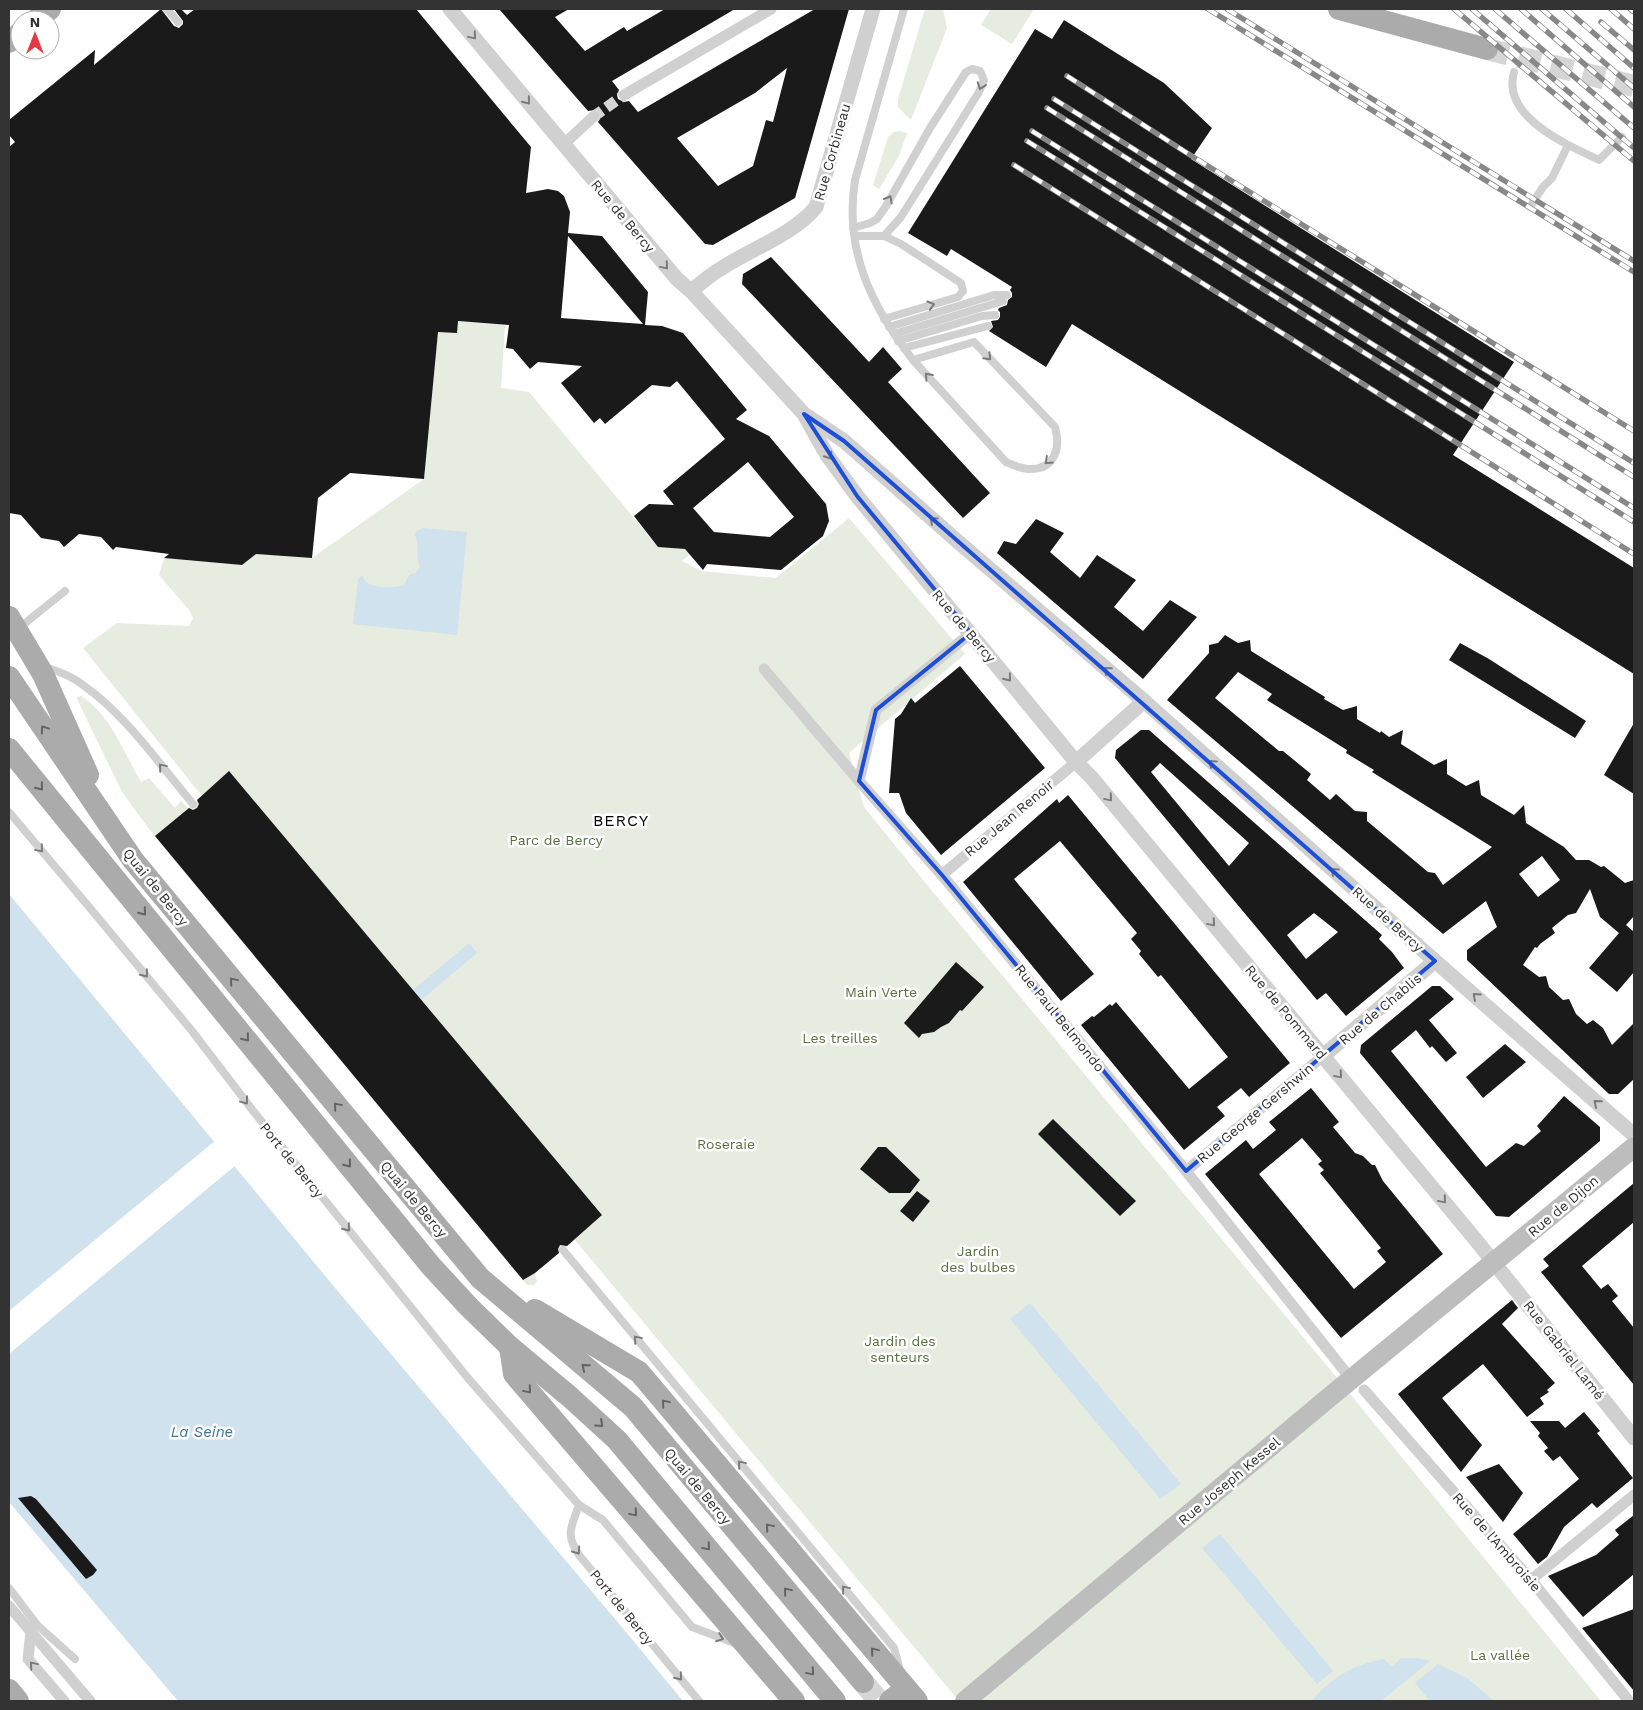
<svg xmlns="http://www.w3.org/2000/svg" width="1643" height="1710" font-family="'Work Sans',sans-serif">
<rect width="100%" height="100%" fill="#fff"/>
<g fill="#e6ecdf">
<path d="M925 9H943L947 28 911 120 898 107V99Z"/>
<path d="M991 9H1034L1012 44 981 25Z"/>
<path d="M900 131 907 133 899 156 879 189 873 185 888 137 894 132Z"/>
<path d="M439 320 505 325 501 388 529 392 658 547 685 549 690 554 682 561 701 571 776 578 849 518 965 654 849 753 864 807 928 886 1328 1367 1601 1701H959L575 1240 535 1273 537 1282 534 1285H527L155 837 122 792 77 699V697L81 696C110 714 124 753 141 782L149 778 175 808 181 801 188 808 202 796 83 648 117 623 189 626 193 618 189 610 159 575 164 558 242 565 256 554 312 558 424 479Z"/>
</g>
<g fill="#cfe2ee">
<path d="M423 528 467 532 457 635 353 624 358 580 362 575C363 577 364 580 366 582 376 589 393 588 404 585L410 574 416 573 420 567C415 555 420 547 415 535L417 531Z"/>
<path d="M9 894 336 1289 621 1626 683 1701H178L9 1502Z"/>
<path d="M469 943 477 953 415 1005 407 995Z"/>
<path d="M1030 1303 1181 1484 1160 1499 1010 1319Z"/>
<path d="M1220 1534 1333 1671 1317 1684 1202 1548Z"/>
<path d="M1401 1658H1417L1430 1661 1381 1701H1312C1330 1678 1355 1664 1384 1659L1392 1667Z"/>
<path d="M1438 1664 1467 1678 1494 1701H1430L1415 1683Z"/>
</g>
<path fill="#fff" d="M216 1140 236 1165 9 1354V1311Z"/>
<g fill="#1a1a1a" fill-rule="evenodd">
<path d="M161 9 174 26 179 28 183 24V21L174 9H181L187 15 195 9H416L531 147 526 193 548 189 558 191 564 196 570 212 568 233 602 236 648 292 645 325 662 326 683 333 747 410 736 419 769 436 826 504 829 521 823 536 781 570 707 564 703 570 685 549 658 547 634 516 649 504 674 505 663 491 725 439 677 381 670 387 652 385 605 424 600 418 594 423 561 383 582 366 538 362 530 369 513 349 506 348 509 325 458 321 457 333 438 332 424 479 350 473 318 498 312 558 256 554 242 565 164 558 169 554 116 547 113 550 101 537 79 534 64 547 59 541 41 538 21 515 9 513V147L15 142 9 135V120L95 50 94 65ZM568 236 643 324 561 318ZM748 462 794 517 770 537 714 532 693 508Z"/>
<path d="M499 9H569L555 17 585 51 624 27 627 31 665 9H735L612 81 619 90 617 95 618 99 624 102 629 101 638 112 815 9H849L795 198 713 245 705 244 598 122 600 119 599 112 595 110 588 111ZM787 68 773 122 766 120 753 166 718 186 677 138 755 93Z"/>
<path d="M1064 20 1164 83 1212 128 1191 159 1514 362 1453 455 1634 568V674L1072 324 1046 367 989 331 993 327 991 321 998 320 1000 317V312L998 310 999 308 1007 305 1008 300 1012 297V293L1010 290 1012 287 951 249 947 256 908 233 1035 29 1052 39Z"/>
<path d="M771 257 869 362 883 347 902 369 888 382 990 493 963 518 742 284 743 274Z"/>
<path d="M1036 519 1064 533 1050 552 1080 578 1097 555 1136 580 1114 607 1143 631 1170 600 1197 617 1143 679 997 553 1004 541 1016 544Z"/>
<path d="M1225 635 1238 643 1250 640 1251 651 1325 697 1324 699 1343 710 1357 706V719L1380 733 1381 731 1389 737 1403 730 1401 744 1434 765 1447 759V774L1466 786 1479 780 1481 795 1514 815 1524 805 1526 823 1564 847 1576 860H1589L1601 867 1604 866 1625 883 1634 880V916L1626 925 1634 932V972L1617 992 1589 968 1619 933 1600 917 1590 889 1576 913 1568 915 1552 928 1555 933 1540 944 1537 948 1535 947 1523 965 1539 977 1546 976 1549 987 1563 1000 1569 999 1576 1014 1587 1024 1593 1020 1603 1028 1612 1045 1634 1023V1079L1618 1094H1609L1467 960V950L1497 927 1486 901 1443 934 1167 700 1209 653V645L1218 643ZM1238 672 1272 694 1267 700 1347 750 1346 753 1374 770 1372 772 1492 847 1443 885 1435 873 1428 872 1367 821V812L1355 811 1336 794 1330 800 1307 780 1311 774 1283 751H1279L1215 698ZM1542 856 1560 880 1538 897 1519 874Z"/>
<path d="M1460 643 1489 659 1586 721 1575 738 1449 660Z"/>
<path d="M960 666 1045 768 941 855 906 813 899 793H889L895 719 901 714 911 698 915 703Z"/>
<path d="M1634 723V794L1604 775Z"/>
<path d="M1141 730H1149L1382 935 1379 939 1392 952 1404 968 1346 1016 1326 993 1317 1000 1115 758 1116 750ZM1160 763 1249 843 1229 866 1151 772ZM1314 913 1338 932 1306 959 1287 935Z"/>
<path d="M229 771 602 1215 567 1246 560 1245 558 1249 559 1253 535 1273 523 1280 155 836 189 808 193 810 197 808 199 804 197 800Z"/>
<path d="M1068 795 1290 1063 1249 1097 1241 1088 1217 1107 1225 1116 1184 1150 1081 1025 1092 1016 1094 1017 1110 1004 1112 1006 1116 1002 1189 1089 1228 1057 1161 975 1158 977 1139 954 1141 951 1131 939 1137 933 1060 841 1014 879 1094 974 1061 1001 963 882 1057 799 1059 803Z"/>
<path d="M956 962 984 987 962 1011 960 1010 949 1023 941 1027 934 1032 922 1034 919 1038 904 1023Z"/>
<path d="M1432 986H1440L1454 999 1429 1020 1457 1053 1446 1062 1432 1046 1430 1048 1416 1030 1391 1051 1486 1167 1516 1143 1524 1146 1541 1131 1537 1126 1564 1096 1600 1127V1141L1509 1217 1496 1216 1360 1053 1361 1045Z"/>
<path d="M1505 1044 1526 1062 1483 1098 1466 1077Z"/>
<path d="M1311 1088 1339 1122 1333 1127 1355 1153 1363 1156 1372 1165H1375L1383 1181 1443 1254 1341 1338 1205 1174 1246 1140 1253 1149 1276 1130 1269 1122ZM1302 1138 1322 1161 1318 1164 1324 1170 1320 1173 1381 1248 1377 1251 1386 1262 1354 1289 1259 1174Z"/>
<path d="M1053 1119 1136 1201 1120 1216 1038 1134Z"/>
<path d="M878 1147H886L920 1180 910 1193H889L860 1169Z"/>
<path d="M1634 1183V1222L1582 1266 1601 1289 1608 1284 1618 1296 1612 1301 1634 1328V1385L1541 1272 1549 1266 1543 1259Z"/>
<path d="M917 1191 930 1201 913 1222 900 1211Z"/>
<path d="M1512 1300 1518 1308 1502 1324 1555 1383 1547 1390 1549 1392 1540 1398 1544 1404 1527 1417 1483 1364 1442 1398 1482 1445 1461 1472 1398 1394Z"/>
<path d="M1584 1412 1600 1431 1597 1433 1633 1478 1597 1508 1592 1503 1564 1527 1547 1557 1538 1564 1513 1534 1579 1479 1560 1456 1553 1461 1544 1451 1548 1448 1538 1436 1540 1433 1530 1421H1559L1565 1428Z"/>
<path d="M1499 1464 1523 1493 1503 1522 1466 1477Z"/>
<path d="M31 1496 36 1499 97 1570 93 1575 86 1579 18 1498Z"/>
<path d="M1634 1515V1574L1583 1617 1548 1576 1596 1555 1619 1535 1615 1530Z"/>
<path d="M1634 1609V1691L1582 1628Z"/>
</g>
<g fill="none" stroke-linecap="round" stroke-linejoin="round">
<path stroke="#d6d6d6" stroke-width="11" stroke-dasharray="11 5.5" stroke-linecap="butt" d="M593 117 624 95"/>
<g stroke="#d6d6d6" stroke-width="22" stroke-dasharray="22 11" stroke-linecap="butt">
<path d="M1487 49 1634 86"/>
<path d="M863 1682 879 1701"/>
</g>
<g stroke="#d0d0d0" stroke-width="8">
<path d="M167 9 178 22"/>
<path d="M904 9 855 180C844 250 871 306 913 360L1006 462C1013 465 1021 469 1029 469 1055 470 1061 448 1055 427L974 342 913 360"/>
<path d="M1514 72C1504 107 1542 131 1568 145"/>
<path d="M1530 207 1543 187 1552 178 1568 145 1599 160 1622 137"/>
<path d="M853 228 870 223 877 219 886 206 930 128 966 72 972 69 980 71 984 80 979 92 901 217 884 236H855"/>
<path d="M884 236 901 244 961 283 963 291 958 297 884 319"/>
<path d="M889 327 994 295H1007"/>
<path d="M894 334 1003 301"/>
<path d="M898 341 982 316 995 315"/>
<path d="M904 348 988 326"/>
<path d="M19 628 65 591"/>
<path d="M45 667C58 671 72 676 83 685 126 715 159 764 193 804"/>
<path d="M9 812 95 914 192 1031 254 1112 467 1377 579 1505 603 1520 692 1627 737 1644"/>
<path d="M563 1250 894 1648 900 1670"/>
<path d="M579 1505C571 1528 565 1534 579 1555L699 1701"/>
<path d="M9 1588 37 1625 31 1632"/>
<path d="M37 1625 75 1659"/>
</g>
<g stroke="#d0d0d0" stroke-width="11">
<path d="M624 95 771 9"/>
<path d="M563 145 593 117"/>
<path d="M764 669 859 781 942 875 1186 1171 1347 1374"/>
<path d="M859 781 876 710 971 633"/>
<path d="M942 875 1076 762"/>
<path d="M1186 1171 1323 1056"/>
<path d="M1364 1390 1531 1580 1629 1701"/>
<path d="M1531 1580 1634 1495"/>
<path d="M9 1606 90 1701"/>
<path d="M31 1632 28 1659 64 1701"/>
</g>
<g stroke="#d0d0d0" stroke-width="15">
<path d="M450 9 677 279 691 291 804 414 827 455 857 496 1076 762 1092 778 1475 1239 1634 1438"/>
<path d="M691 291C701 283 711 274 722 268 751 249 794 234 816 207L873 9"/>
<path d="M807 416 844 441 956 540 1144 701 1435 961 1634 1135"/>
<path d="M1076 762 1144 701"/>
<path d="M1323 1056 1435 961"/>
</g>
<path stroke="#bdbdbd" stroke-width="20" d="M965 1701 1332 1395 1634 1147"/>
<g stroke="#ababab" stroke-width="22">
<path d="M1339 9 1487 49"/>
<path d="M36 20 50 9"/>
<path d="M9 42 20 33"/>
<path d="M9 617 43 674 88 775"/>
<path d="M9 677 133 860 480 1278 633 1407 863 1682"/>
<path d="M9 749 431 1266 469 1307 510 1347 570 1397 617 1440 835 1701"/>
<path d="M535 1310 639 1372 917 1701"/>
<path d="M510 1347 514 1374 794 1701"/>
<path d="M9 1690 18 1701"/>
<path d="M890 1701 905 1689"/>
</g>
<g stroke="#888" stroke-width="5.5">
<g id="rail">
<path d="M1208 9 1634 272"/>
<path d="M1227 9 1634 261"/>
<path d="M1454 9 1634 161"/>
<path d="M1472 9 1634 148"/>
<path d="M1495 9 1634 128"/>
<path d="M1521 9 1634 107"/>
<path d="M1542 9 1634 88"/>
<path d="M1566 9 1634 68"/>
<path d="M1611 9 1634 29"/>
<path d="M1630 9 1634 12"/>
<path d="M1601 22 1634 50"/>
<path d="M1067 76 1187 153 1634 431"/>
<path d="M1054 99 1634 463"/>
<path d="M1047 108 1634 477"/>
<path d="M1032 131 1634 508"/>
<path d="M1027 141 1634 522"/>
<path d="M1014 165 1634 554"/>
</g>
</g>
<use href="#rail" stroke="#fff" stroke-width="4" stroke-dasharray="11" stroke-linecap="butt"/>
</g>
<defs><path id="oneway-chevron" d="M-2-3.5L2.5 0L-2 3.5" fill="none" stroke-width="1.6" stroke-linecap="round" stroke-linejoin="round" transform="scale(1.25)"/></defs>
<g stroke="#7a7a7a">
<use href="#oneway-chevron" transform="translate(473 36) rotate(50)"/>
<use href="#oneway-chevron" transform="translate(981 86) rotate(110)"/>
<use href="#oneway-chevron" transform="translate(527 101) rotate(51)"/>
<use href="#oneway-chevron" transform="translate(889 199) rotate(-60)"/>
<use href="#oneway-chevron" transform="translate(665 266) rotate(50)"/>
<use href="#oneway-chevron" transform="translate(931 305) rotate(-17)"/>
<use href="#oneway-chevron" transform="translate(988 357) rotate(46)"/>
<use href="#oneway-chevron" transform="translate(928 376) rotate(-132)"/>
<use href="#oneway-chevron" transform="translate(829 456) rotate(57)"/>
<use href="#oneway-chevron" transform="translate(1048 461) rotate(137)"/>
<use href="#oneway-chevron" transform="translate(933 520) rotate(-138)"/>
<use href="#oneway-chevron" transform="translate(1107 670) rotate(-139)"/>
<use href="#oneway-chevron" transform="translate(1008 678) rotate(51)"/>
<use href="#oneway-chevron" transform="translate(1212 763) rotate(-138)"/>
<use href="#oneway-chevron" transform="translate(162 767) rotate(-130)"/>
<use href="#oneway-chevron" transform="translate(1109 798) rotate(50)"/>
<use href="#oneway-chevron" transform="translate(40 849) rotate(50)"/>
<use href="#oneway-chevron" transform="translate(1334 871) rotate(-138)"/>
<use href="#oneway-chevron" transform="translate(1212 923) rotate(50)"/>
<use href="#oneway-chevron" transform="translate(145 974) rotate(51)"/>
<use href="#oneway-chevron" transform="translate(1476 996) rotate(-138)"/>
<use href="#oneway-chevron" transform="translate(1339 1075) rotate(50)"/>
<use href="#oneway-chevron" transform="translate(245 1101) rotate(53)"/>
<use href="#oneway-chevron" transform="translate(1597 1103) rotate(-139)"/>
<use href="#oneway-chevron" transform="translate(1443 1200) rotate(50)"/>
<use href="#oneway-chevron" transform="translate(347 1228) rotate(51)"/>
<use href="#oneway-chevron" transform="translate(637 1339) rotate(-130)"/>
<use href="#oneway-chevron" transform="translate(741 1464) rotate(-130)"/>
<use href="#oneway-chevron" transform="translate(577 1551) rotate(55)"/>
<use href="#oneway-chevron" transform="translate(845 1589) rotate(-130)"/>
<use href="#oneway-chevron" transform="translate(720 1638) rotate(21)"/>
<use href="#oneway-chevron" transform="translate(33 1665) rotate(-130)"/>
<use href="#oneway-chevron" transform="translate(679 1677) rotate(51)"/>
</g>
<g stroke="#636363">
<use href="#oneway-chevron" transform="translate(44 729) rotate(-124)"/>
<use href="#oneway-chevron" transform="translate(40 787) rotate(51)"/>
<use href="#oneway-chevron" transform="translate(143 912) rotate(51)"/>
<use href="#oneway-chevron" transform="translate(233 981) rotate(-130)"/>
<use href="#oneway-chevron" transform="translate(246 1038) rotate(51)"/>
<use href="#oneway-chevron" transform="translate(337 1106) rotate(-130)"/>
<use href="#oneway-chevron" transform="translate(348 1164) rotate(51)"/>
<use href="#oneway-chevron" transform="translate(585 1367) rotate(-140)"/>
<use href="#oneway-chevron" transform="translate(528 1390) rotate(50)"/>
<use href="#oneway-chevron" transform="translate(665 1403) rotate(-130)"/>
<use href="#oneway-chevron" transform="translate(600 1424) rotate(42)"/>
<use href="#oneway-chevron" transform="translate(634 1513) rotate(50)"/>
<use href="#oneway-chevron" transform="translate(769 1527) rotate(-130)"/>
<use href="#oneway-chevron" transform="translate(707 1547) rotate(50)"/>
<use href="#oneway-chevron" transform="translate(787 1591) rotate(-130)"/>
<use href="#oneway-chevron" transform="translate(874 1651) rotate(-130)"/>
<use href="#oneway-chevron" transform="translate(811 1672) rotate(50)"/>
</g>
<path fill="none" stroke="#1d4ed8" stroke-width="4" stroke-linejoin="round" d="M804 414 844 441 1435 961 1186 1171 942 875 859 781 876 710 971 633 857 496Z"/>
<g text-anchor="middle" stroke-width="5" stroke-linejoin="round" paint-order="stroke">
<g font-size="14" fill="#333" stroke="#fff">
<text transform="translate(832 152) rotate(-74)" y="5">Rue Corbineau</text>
<text transform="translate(623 216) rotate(50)" y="5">Rue de Bercy</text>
<text transform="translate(964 626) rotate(50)" y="5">Rue de Bercy</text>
<text transform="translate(1009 818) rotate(-40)" y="5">Rue Jean Renoir</text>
<text transform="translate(156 887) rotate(51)" y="5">Quai de Bercy</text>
<text transform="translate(1388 919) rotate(42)" y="5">Rue de Bercy</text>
<text transform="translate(1380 1009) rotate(-40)" y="5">Rue de Chablis</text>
<text transform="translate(1286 1012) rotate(50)" y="5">Rue de Pommard</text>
<text transform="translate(1060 1018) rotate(51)" y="5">Rue Paul Belmondo</text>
<text transform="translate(1255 1113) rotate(-40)" y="5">Rue George Gershwin</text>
<text transform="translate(292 1160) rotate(51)" y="5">Port de Bercy</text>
<text transform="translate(414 1199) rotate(50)" y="5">Quai de Bercy</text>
<text transform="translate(1563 1206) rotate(-40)" y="5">Rue de Dijon</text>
<text transform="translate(1564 1350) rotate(52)" y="5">Rue Gabriel Lamé</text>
<text transform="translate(1229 1481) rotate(-40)" y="5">Rue Joseph Kessel</text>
<text transform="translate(698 1486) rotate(50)" y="5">Quai de Bercy</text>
<text transform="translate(1497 1542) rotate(49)" y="5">Rue de l'Ambroisie</text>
<text transform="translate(622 1607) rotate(51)" y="5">Port de Bercy</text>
</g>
<g font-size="14" fill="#56703f" stroke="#fff">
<text x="556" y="845">Parc de Bercy</text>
<text x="881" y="997">Main Verte</text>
<text x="840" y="1043">Les treilles</text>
<text x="726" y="1149">Roseraie</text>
<text x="978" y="1256">Jardin<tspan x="978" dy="16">des bulbes</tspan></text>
<text x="900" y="1346">Jardin des<tspan x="900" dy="16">senteurs</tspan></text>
<text x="1500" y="1660">La vallée</text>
</g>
<g font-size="15" font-style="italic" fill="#3f7597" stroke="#fff">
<text x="202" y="1437">La Seine</text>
</g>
<g font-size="16" letter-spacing="1" fill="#000" stroke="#fff">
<text x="621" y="826">BERCY</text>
</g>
</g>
<rect width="1643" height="1710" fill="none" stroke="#333333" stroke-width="20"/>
<g transform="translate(35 35)"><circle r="24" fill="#ffffff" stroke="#adadad"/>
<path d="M0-4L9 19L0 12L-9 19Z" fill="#e63946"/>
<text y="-8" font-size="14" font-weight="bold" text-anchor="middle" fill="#333333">N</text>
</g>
</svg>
